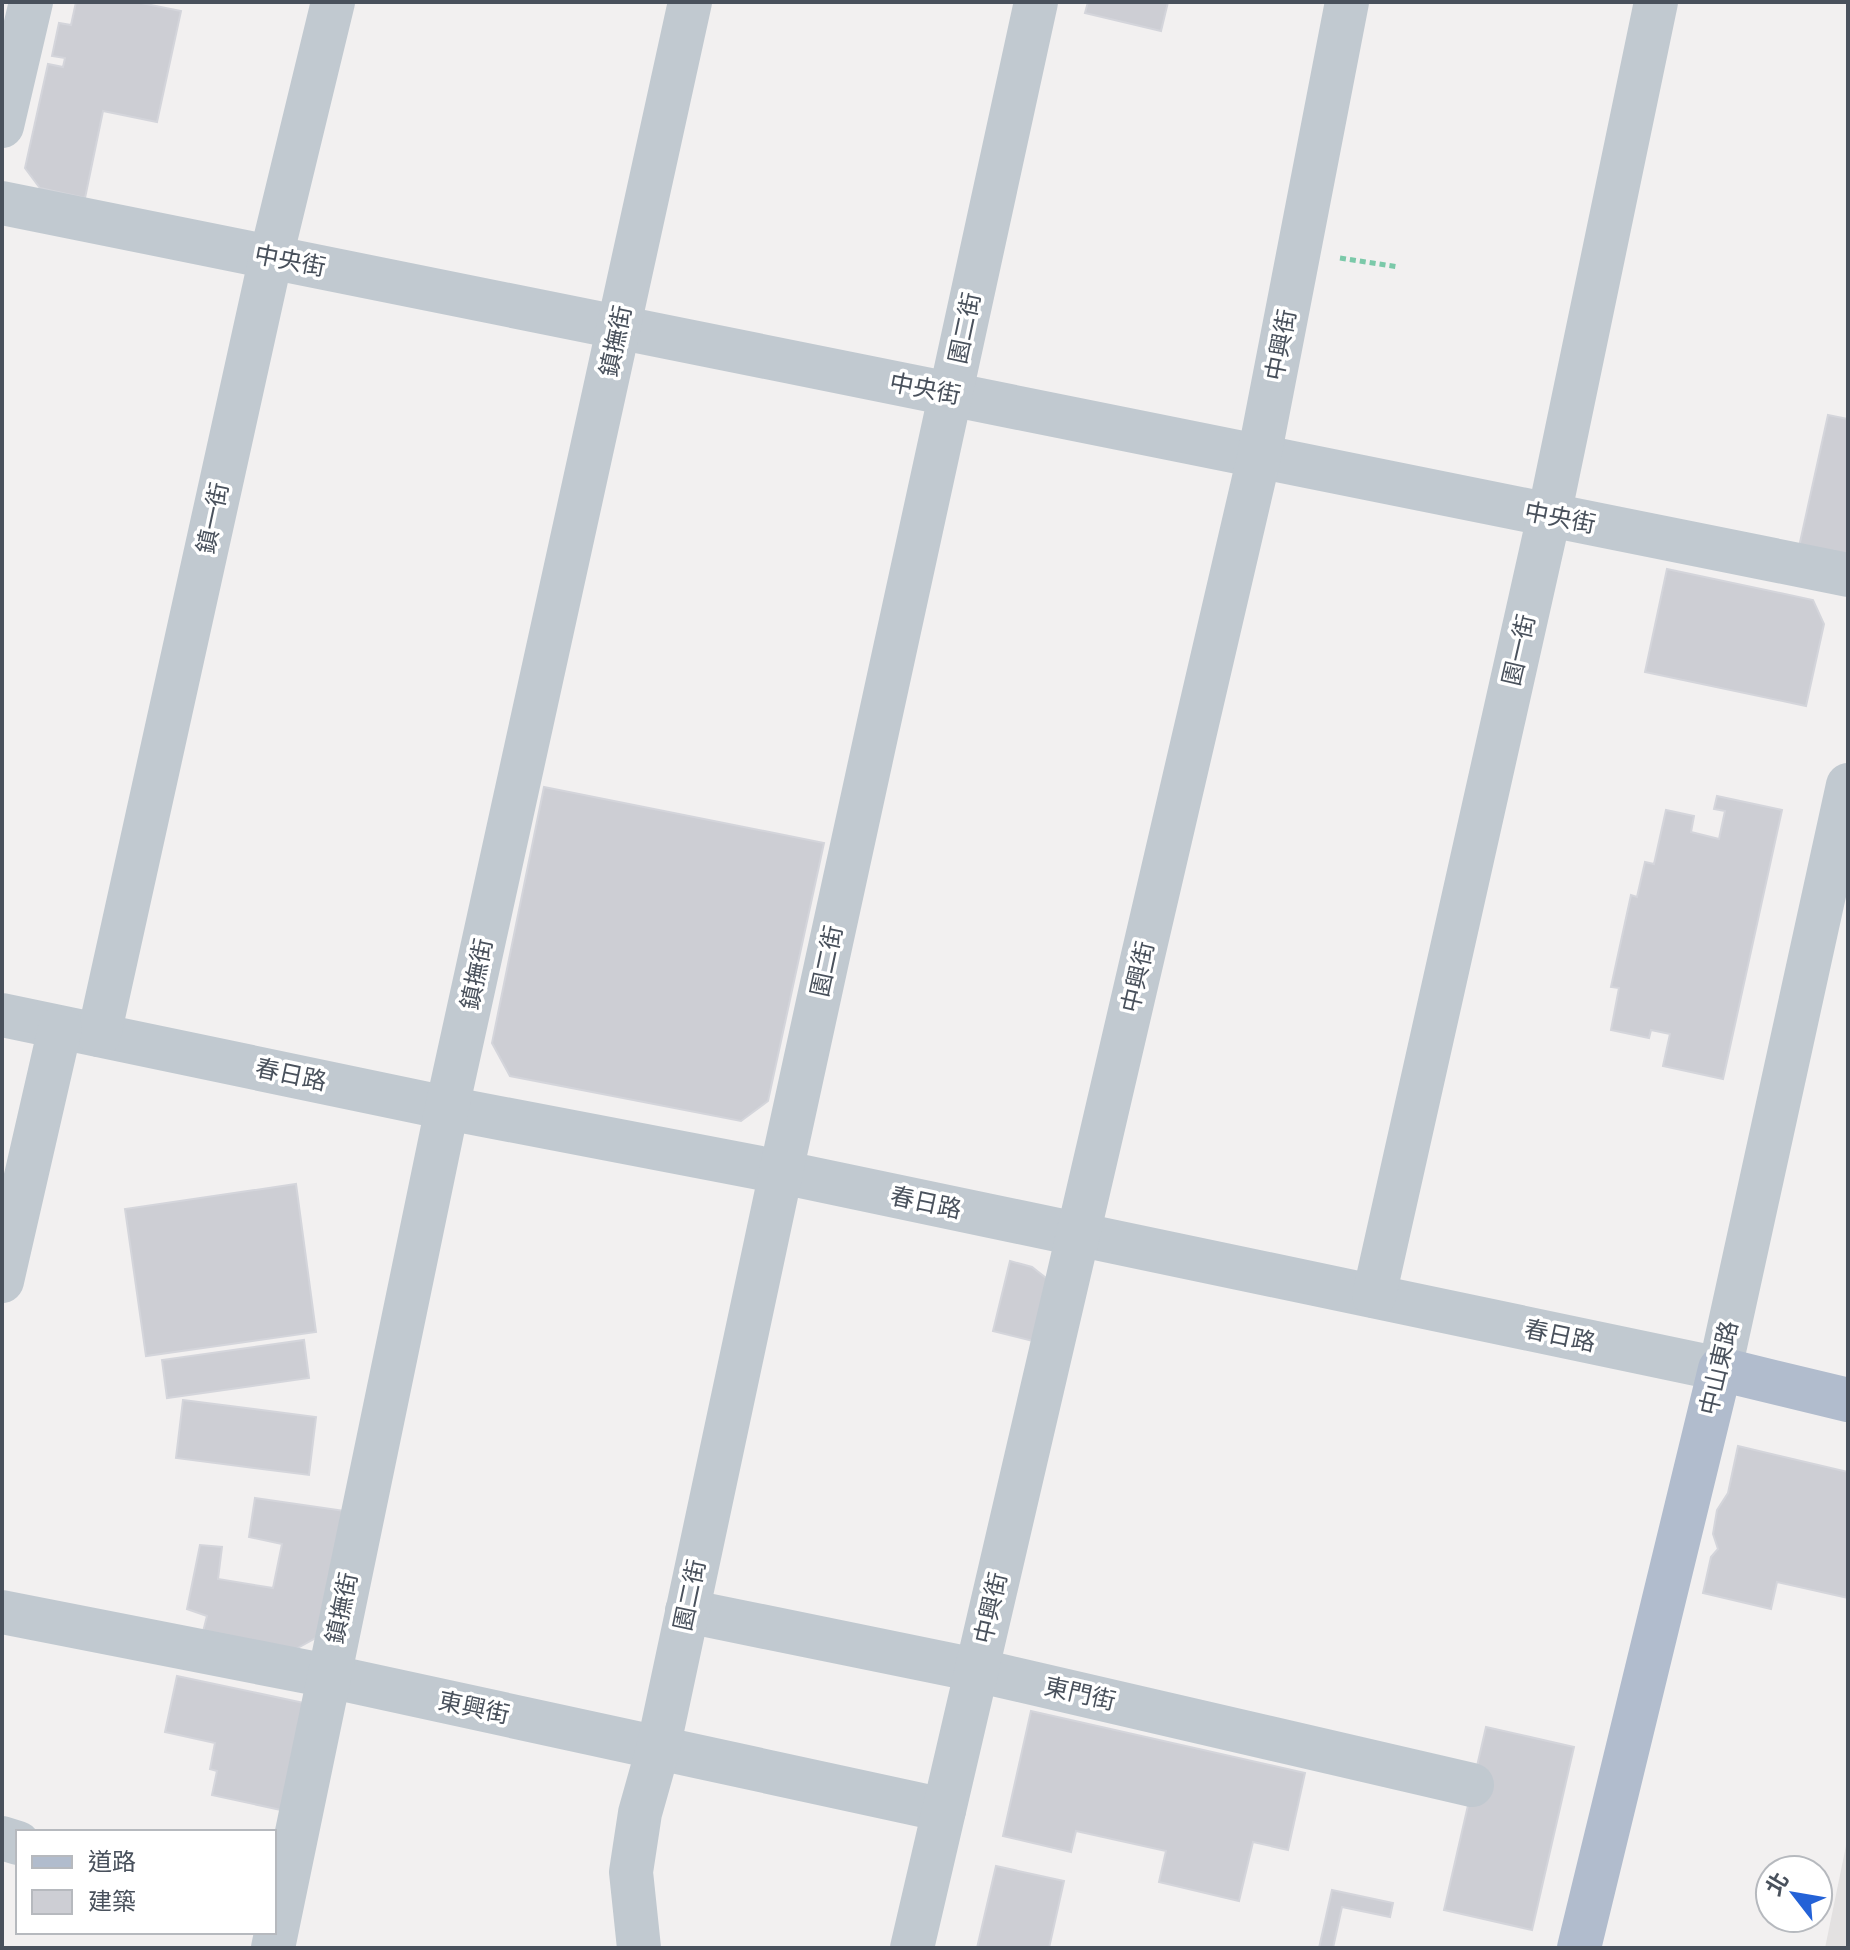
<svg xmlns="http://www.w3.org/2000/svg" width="1850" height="1950" font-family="Poppins,'Noto Sans TC',sans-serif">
<rect width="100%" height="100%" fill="#f2f0f0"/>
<path fill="#e3e1e1" d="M1848 1836V1948H1825Z"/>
<g fill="#cdced4" stroke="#d4d5db" stroke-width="2">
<path d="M76 2H136L181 11 157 122 103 111 85 198 40 188 25 168 48 64 63 67 65 58 52 56 59 23 71 25Z"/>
<path d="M1088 2H1168L1161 31 1085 13Z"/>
<path d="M1828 415 1848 419V557L1799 547Z"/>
<path d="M1667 569 1813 600 1824 624 1806 706 1645 672Z"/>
<path d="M544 787 824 843 768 1101 741 1121 510 1076 492 1043Z"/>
<path d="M1717 796 1782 810 1723 1079 1663 1066 1670 1034 1651 1030 1649 1038 1611 1030 1619 988 1611 987 1631 895 1637 897 1645 862 1654 864 1666 810 1694 816 1691 832 1719 839 1725 811 1714 809Z"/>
<path d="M296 1184 316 1332 146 1356 125 1209Z"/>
<path d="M1010 1261 1032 1267 1055 1285 1041 1343 993 1331Z"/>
<path d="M304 1340 309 1378 167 1398 162 1360Z"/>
<path d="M183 1400 316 1417 309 1475 176 1458Z"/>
<path d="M1738 1446 1848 1472V1598L1777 1582 1771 1609 1703 1593 1711 1557 1718 1549 1713 1534 1717 1510 1728 1493Z"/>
<path d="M255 1498 352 1512 330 1630 294 1650 202 1636 207 1616 187 1609 200 1545 222 1547 218 1579 273 1588 282 1544 249 1537Z"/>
<path d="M177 1676 304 1703 281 1810 212 1795 217 1771 210 1769 215 1743 165 1732Z"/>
<path d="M1031 1711 1305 1773 1288 1850 1253 1842 1239 1901 1159 1882 1166 1851 1076 1831 1071 1852 1003 1836Z"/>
<path d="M1486 1727 1574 1747 1532 1930 1444 1910Z"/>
<path d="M996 1866 1064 1881 1049 1948H977Z"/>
<path d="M1332 1890 1393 1903 1390 1917 1342 1907 1333 1948H1319Z"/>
</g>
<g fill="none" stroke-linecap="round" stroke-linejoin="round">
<path stroke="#7bc9a9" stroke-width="5" stroke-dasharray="6 4" stroke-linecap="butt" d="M1340 258 1399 267"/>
<g stroke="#c1c9d0" stroke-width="44">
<path d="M2 126 31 2"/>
<path d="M2 203 1848 575"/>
<path d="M2 1015 447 1108 781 1172 1720 1369 1848 785"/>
<path d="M99 1035 271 257 333 2"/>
<path d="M2 1281 60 1028"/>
<path d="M1374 1296 1549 516 1656 2"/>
<path d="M687 1611 976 1670 1472 1785"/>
<path d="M2 1612 328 1676 944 1810"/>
<path d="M2 1838 18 1843"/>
<path d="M273 1948 447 1108 690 2"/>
<path d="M639 1948 631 1872 640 1813 658 1749 781 1172 1036 2"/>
<path d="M912 1948 1259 457 1347 2"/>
</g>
<path stroke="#b1bccd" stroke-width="44" d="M1579 1948 1720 1369 1848 1400"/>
</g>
<g text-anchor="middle" stroke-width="7" stroke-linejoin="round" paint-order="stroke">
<g font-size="24" fill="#49515c" stroke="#fff">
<text transform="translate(290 261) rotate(11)" y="8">中央街</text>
<text transform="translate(965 328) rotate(-78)" y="8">園二街</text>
<text transform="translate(616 341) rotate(-78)" y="8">鎮撫街</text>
<text transform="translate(1281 345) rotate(-79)" y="8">中興街</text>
<text transform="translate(925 389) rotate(11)" y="8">中央街</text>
<text transform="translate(213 518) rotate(-78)" y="8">鎮一街</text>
<text transform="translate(1560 518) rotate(11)" y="8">中央街</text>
<text transform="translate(1519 650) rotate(-77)" y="8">園一街</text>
<text transform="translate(827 961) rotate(-78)" y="8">園二街</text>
<text transform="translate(477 974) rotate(-78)" y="8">鎮撫街</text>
<text transform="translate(1138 977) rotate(-77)" y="8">中興街</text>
<text transform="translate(291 1075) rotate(12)" y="8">春日路</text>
<text transform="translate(926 1203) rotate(12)" y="8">春日路</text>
<text transform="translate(1560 1336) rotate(12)" y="8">春日路</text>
<text transform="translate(1719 1368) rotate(-77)" y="8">中山東路</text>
<text transform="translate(690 1595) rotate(-78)" y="8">園二街</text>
<text transform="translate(342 1608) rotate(-78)" y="8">鎮撫街</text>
<text transform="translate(991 1608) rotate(-77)" y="8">中興街</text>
<text transform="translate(1080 1694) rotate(13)" y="8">東門街</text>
<text transform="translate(474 1708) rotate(12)" y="8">東興街</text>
</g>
</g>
<rect width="1850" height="1950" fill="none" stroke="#49515c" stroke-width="8"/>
<rect x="16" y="1830" width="260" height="104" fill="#ffffff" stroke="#b6b9be" stroke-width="2"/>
<rect x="32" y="1856" width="40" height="12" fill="#b1bccd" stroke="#b6b9be" stroke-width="2"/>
<text x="88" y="1870" font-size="24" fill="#49515c">道路</text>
<rect x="32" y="1890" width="40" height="24" fill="#cdced4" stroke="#b6b9be" stroke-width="2"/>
<text x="88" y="1910" font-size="24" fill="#49515c">建築</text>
<g transform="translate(1794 1894) rotate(301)"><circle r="38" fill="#ffffff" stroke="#b6b9be" stroke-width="2"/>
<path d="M0-6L14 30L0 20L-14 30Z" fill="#2462d7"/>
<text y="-12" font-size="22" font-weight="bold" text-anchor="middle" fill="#49515c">北</text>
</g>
</svg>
